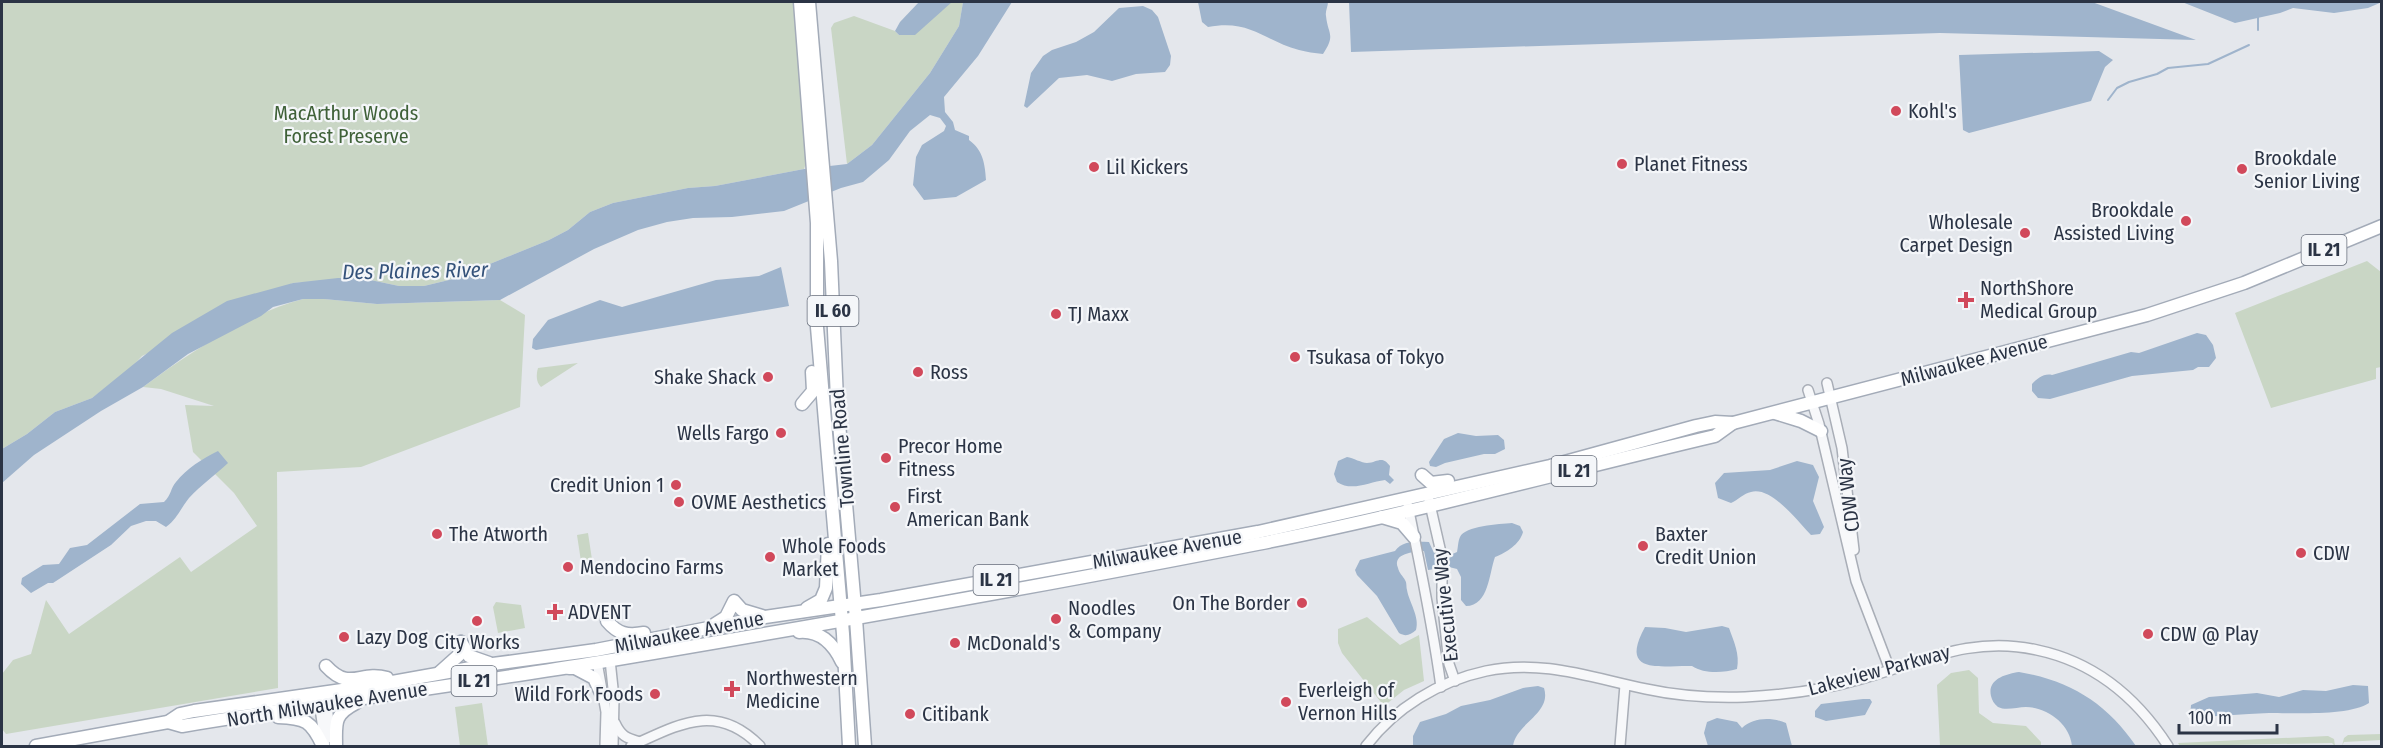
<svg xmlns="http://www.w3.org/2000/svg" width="2383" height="748" font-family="'Fira Sans Condensed',sans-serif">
<rect width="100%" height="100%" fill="#e4e7ec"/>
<g fill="#c9d6c5">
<path d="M2 2H794L807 160 804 169 715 186 688 188 613 203 590 212 568 230 549 240 453 279 424 286H399L361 278 293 283 142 356 130 369 92 398 55 412 27 434 2 449Z"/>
<path d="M952 2H963L959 26 930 73 872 145 847 164 831 28 834 23 854 16 895 31 899 35Z"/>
<path d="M2367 261 2381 272V367L2376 368V379L2271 408 2235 313Z"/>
<path d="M303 299H324L377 304 500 300 525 315 520 407 361 467 277 472 278 688 6 734 2 729V674L13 660 31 654 46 600 69 634 180 557 191 572 257 526 234 493 193 452 185 405 214 406 161 389 143 387C188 354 249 313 303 299Z"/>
<path d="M578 363 541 387C536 382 536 375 538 368Z"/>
<path d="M588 533 593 566 582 568 577 535Z"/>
<path d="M496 602 521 605 525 628 498 633 493 607Z"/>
<path d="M1367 617 1400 645 1419 635 1424 681 1404 690 1384 706 1342 653 1338 643V629Z"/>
<path d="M1969 670 1978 678 1979 713 1993 723 2026 726 2041 742V746H1940L1937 685 1951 673Z"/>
<path d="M482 703 488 746H460L455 707Z"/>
<path d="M2381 734V740L2344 742 2342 746 2344 738 2348 735Z"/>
<path d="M2328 736 2334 739 2335 746 2332 743 2180 746 2178 743Z"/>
</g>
<g fill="#9fb4cc">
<path d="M919 2H952L915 35H899L895 31 900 22Z"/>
<path d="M963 2H1012L978 56 944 97 945 112 953 122 955 130 969 136V140C983 150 985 164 986 180L956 197 924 200 913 185 916 157 922 145 944 131 946 126 940 118 930 115 910 131 889 160 863 182 841 188 784 211 732 217 693 218 667 222 638 230 594 249 500 300 377 304 324 299H303L273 307 261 316 188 354 143 387 101 411 34 455 2 483V449L27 434 55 412 92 398 172 333 227 301 293 283 338 278H361L399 286H424L453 279 549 240 568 230 590 212 613 203 688 188 715 186 804 169 847 164 872 145 930 73 959 26Z"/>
<path d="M1198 2H1328C1328 7 1325 11 1326 16 1328 35 1336 34 1323 54 1315 53 1306 52 1299 50 1263 40 1250 19 1208 27L1202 22Z"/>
<path d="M1349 2H2092L2196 40 1940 33 1351 52Z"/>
<path d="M2182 2H2382L2368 8 2334 13 2293 8 2280 13 2235 23Z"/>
<path d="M1143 6 1152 10 1158 17 1171 56 1170 65 1165 72 1136 74 1112 81 1087 75 1059 78 1027 108 1024 106 1031 73 1043 56 1052 50 1076 42 1094 32 1119 8Z"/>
<path d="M2099 51 2113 60 2105 67 2091 101 1969 133 1963 130 1959 55Z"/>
<path d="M781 267 789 306 536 350 532 348 533 339 548 320 600 300 622 307 716 280 759 276Z"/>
<path d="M2197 333 2206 335 2213 345 2216 358 2209 367H2198L2193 370 2132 376 2050 399 2038 398 2032 391V384C2037 379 2044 373 2052 375L2131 352 2139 353Z"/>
<path d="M1458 433 1476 436 1498 435 1504 440 1505 449 1495 454H1484L1445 463 1436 467 1430 466 1429 462 1444 439Z"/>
<path d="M218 451 228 463C215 475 201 485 189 498 180 509 178 518 166 527L156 521H146L131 526 111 545 53 583H48L31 593 21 584 22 578 43 565 59 564 70 548 87 545 140 504 164 502C172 494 170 489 176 482 187 468 202 459 218 451Z"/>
<path d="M1347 457C1353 458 1362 463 1367 463 1378 462 1382 455 1390 466L1389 475 1394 480 1390 484 1385 480C1369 482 1352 492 1337 482L1334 474 1338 461Z"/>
<path d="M1797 461 1813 465 1819 477 1813 501 1824 527 1820 534 1811 535C1799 523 1772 486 1751 492 1744 493 1738 500 1731 503L1718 498 1715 483 1724 473 1770 470Z"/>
<path d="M1512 523 1520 526 1523 532C1520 544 1506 553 1495 557 1489 573 1489 606 1466 606L1461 600V577L1457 569 1449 567 1428 570 1424 551C1414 552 1392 553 1398 568 1399 573 1403 576 1405 580 1407 583 1406 586 1407 590 1409 602 1420 617 1416 630 1410 635 1406 637 1399 633L1377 596 1357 575 1355 570 1360 560 1395 551C1403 540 1417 542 1429 542L1434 553 1448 556 1457 552C1458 548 1458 541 1460 537 1465 526 1499 524 1512 523Z"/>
<path d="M1722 626 1729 628C1734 642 1740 654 1737 669 1723 673 1704 674 1692 666 1662 665 1618 676 1645 627L1665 628 1686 632Z"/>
<path d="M2019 672C2071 681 2106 703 2136 746H2072C2070 724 2047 707 2026 707 2017 707 2006 711 1998 707 1994 704 1992 700 1991 696 1987 679 2006 674 2019 672Z"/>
<path d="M2353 685 2368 686 2369 703C2350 716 2293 713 2269 713 2242 714 2216 716 2190 718L2191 705 2209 697 2257 693 2279 697 2303 690 2326 691Z"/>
<path d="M1538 686 1544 688C1552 714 1516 723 1513 746H1413V736L1420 722 1446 714 1461 706 1490 700 1523 688Z"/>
<path d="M1863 699H1870L1872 702 1865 715 1826 721 1815 717V711L1821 704Z"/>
<path d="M1717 718 1737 722 1742 728C1753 717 1772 717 1786 723L1792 746H1708L1704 733 1707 722Z"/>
</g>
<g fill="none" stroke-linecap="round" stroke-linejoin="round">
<g stroke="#9fb4cc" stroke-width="2">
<path d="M2258 15V30"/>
<path d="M2108 100 2117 88 2129 82 2157 74 2168 68 2208 64 2249 45"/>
</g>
<g stroke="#a9aeb7" stroke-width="12">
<g id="tertiary">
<path d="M1827 383 1842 448 1854 550"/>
<path d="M1808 390 1819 424 1856 581 1890 670"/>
<path d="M1429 500 1442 557V598L1449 664 1455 681"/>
<path d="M1408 506C1420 566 1433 626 1441 687"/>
<path d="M610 660 614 698 613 746"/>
<path d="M597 662 606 712 605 746"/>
<path d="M326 698 331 738"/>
<path d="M319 701 325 744"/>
<path d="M615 723C621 736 626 738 640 742"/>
<path d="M631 746C678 725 716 701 760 746"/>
<path d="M1366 746C1395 708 1439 681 1486 671 1542 659 1592 678 1646 689 1678 696 1713 698 1745 697 1784 695 1824 690 1861 679 1922 662 1972 635 2037 650 2094 662 2137 698 2168 746"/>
<path d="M1620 746 1625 685"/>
</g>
</g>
<g stroke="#a3abb8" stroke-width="15">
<g id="primary">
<path d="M800 2 817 223V327L843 634 849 746"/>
<path d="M809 2 831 261 837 400 856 619 865 746"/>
<path d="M802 404 813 391 812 372"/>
<path d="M1775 413 1801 421 1821 431"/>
<path d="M1422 475 1431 483 1448 481"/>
<path d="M1382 517 1402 523 1414 537"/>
<path d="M807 608 821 600 826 588 828 544"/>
<path d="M607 621C618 634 627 636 644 633"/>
<path d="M715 624 726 617 734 601 742 610 762 616"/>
<path d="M799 632C821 630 834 645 842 662"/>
<path d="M461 642 469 656 489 663"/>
<path d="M326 666C350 692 360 670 387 678"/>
<path d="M569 668H575L594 678 601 693"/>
<path d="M440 672 459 655 461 642"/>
<path d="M278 717C306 718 311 721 323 746"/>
<path d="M168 722 182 726C321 703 461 685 600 662 820 625 1038 587 1257 544 1410 514 1562 472 1715 436L1733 423"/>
<path d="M36 746 168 722 180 714 194 711 370 686 493 664 596 650 765 617 881 600 1258 532 1550 466 1696 426 1715 422 1733 423 2147 315 2244 283 2382 226"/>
<path d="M336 746C336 723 333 715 356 703"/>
</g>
</g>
<use href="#tertiary" stroke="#f7f8fa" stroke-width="9"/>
<use href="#primary" stroke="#fff" stroke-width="12"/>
</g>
<g fill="#d1495b" stroke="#f4f6f9" stroke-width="2">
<circle cx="1896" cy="111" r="6"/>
<circle cx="1622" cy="164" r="6"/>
<circle cx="1094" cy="167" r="6"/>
<circle cx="2242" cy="169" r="6"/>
<circle cx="2186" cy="221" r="6"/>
<circle cx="2025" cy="233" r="6"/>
<path d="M1963 291h6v6h6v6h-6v6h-6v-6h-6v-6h6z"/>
<circle cx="1056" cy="314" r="6"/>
<circle cx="1295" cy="357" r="6"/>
<circle cx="918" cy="372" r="6"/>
<circle cx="768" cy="377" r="6"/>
<circle cx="781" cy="433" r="6"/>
<circle cx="886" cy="458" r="6"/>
<circle cx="676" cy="485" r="6"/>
<circle cx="679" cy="502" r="6"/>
<circle cx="895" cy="507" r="6"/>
<circle cx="437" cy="534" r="6"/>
<circle cx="1643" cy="546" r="6"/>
<circle cx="2301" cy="553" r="6"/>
<circle cx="770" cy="557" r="6"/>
<circle cx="568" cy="567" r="6"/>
<circle cx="1302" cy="603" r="6"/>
<path d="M552 603h6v6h6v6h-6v6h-6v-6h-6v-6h6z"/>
<circle cx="1056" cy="619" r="6"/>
<circle cx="477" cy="621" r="6"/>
<circle cx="2148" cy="634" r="6"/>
<circle cx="344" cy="637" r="6"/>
<circle cx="955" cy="643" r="6"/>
<path d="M729 680h6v6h6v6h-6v6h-6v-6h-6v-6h6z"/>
<circle cx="655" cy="694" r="6"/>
<circle cx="1286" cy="702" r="6"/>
<circle cx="910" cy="714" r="6"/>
</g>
<g text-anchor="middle" stroke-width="4.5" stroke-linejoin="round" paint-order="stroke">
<g fill="#f4f6f9" stroke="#676e7b" stroke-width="1.5">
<rect x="2301.5" y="235" width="45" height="30" rx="4.5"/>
<rect x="807.5" y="296" width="51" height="30" rx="4.5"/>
<rect x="1551.5" y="456" width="45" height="30" rx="4.5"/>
<rect x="973.5" y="565" width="45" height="30" rx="4.5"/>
<rect x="451.5" y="666" width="45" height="30" rx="4.5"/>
</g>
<g font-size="18" font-weight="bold" fill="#2b3445">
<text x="2324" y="256">IL 21</text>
<text x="833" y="317">IL 60</text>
<text x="1574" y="477">IL 21</text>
<text x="996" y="586">IL 21</text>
<text x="474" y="687">IL 21</text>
</g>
<g font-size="20" fill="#2b3445" stroke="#f4f6f9" text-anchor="start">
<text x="1908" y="118">Kohl's</text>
<text x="2254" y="165">Brookdale<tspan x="2254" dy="23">Senior Living</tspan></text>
<text x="1634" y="171">Planet Fitness</text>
<text x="1106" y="174">Lil Kickers</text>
<text x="2174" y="217" text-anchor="end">Brookdale<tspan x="2174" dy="23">Assisted Living</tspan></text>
<text x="2013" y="229" text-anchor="end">Wholesale<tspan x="2013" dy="23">Carpet Design</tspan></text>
<text x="1980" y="295">NorthShore<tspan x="1980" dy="23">Medical Group</tspan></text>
<text x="1068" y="321">TJ Maxx</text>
<text x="1307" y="364">Tsukasa of Tokyo</text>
<text x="930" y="379">Ross</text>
<text x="756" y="384" text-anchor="end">Shake Shack</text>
<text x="769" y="440" text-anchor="end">Wells Fargo</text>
<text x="898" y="453">Precor Home<tspan x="898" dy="23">Fitness</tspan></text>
<text x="664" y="492" text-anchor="end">Credit Union 1</text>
<text x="907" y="503">First<tspan x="907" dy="23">American Bank</tspan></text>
<text x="691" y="509">OVME Aesthetics</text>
<text x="449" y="541">The Atworth</text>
<text x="1655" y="541">Baxter<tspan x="1655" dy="23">Credit Union</tspan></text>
<text x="782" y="553">Whole Foods<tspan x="782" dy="23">Market</tspan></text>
<text x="2313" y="560">CDW</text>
<text x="580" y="574">Mendocino Farms</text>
<text x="1290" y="610" text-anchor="end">On The Border</text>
<text x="1068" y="615">Noodles<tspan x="1068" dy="23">&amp; Company</tspan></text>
<text x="568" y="619">ADVENT</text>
<text x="2160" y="641">CDW @ Play</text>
<text x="356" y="644">Lazy Dog</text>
<text x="477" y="649" text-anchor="middle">City Works</text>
<text x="967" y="650">McDonald's</text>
<text x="746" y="685">Northwestern<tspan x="746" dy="23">Medicine</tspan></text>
<text x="1298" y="697">Everleigh of<tspan x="1298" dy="23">Vernon Hills</tspan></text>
<text x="643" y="701" text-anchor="end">Wild Fork Foods</text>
<text x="922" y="721">Citibank</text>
</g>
<g font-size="20" fill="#3f6138" stroke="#f4f6f9">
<text x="346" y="120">MacArthur Woods<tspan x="346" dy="23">Forest Preserve</tspan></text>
</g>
<g font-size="20" fill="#2b3445" stroke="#f4f6f9">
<text transform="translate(1974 360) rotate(-15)" y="7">Milwaukee Avenue</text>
<text transform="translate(842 448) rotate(-95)" y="7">Townline Road</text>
<text transform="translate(1848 495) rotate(-97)" y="7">CDW Way</text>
<text transform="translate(1167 549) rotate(-10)" y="7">Milwaukee Avenue</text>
<text transform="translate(1445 605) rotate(-96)" y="7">Executive Way</text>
<text transform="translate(689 632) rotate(-11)" y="7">Milwaukee Avenue</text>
<text transform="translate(1879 670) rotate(-15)" y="7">Lakeview Parkway</text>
<text transform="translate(327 704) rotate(-9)" y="7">North Milwaukee Avenue</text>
</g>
<g font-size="21" font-style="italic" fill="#34527a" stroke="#f4f6f9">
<text transform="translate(415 271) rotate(-1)" y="7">Des Plaines River</text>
</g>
</g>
<rect width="2383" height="748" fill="none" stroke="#2b3445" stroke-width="6"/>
<path d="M2179 724v9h98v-9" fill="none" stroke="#2b3445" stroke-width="3"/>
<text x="2188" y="724" font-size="18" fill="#2b3445" stroke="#f4f6f9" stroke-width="4.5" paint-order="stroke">100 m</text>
</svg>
